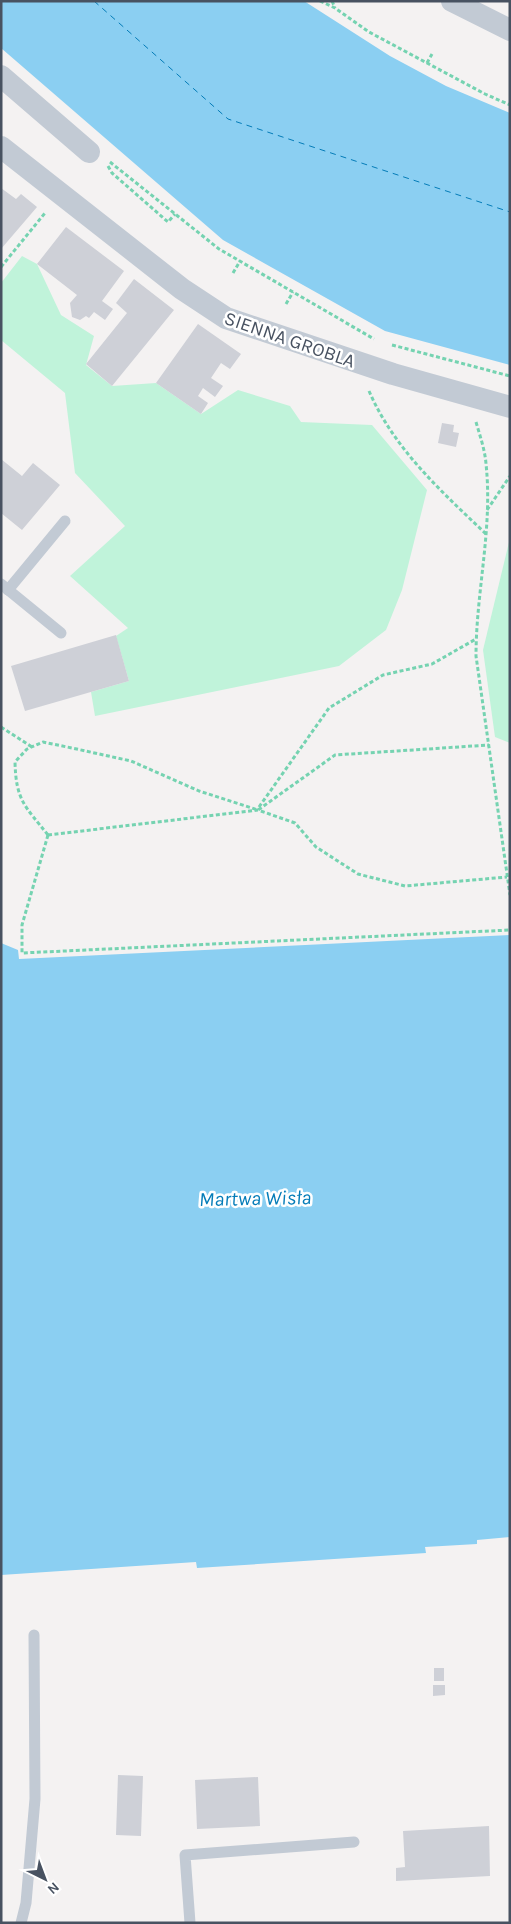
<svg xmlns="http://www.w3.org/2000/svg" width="511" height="1924" font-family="Karla,sans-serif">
<rect width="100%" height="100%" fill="#f4f2f2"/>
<g fill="#c0f3da">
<path d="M22 256 37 264 61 315 94 336 86 365 112 386 156 383 201 414 238 390 290 406 301 422 372 425 427 490 402 590 386 630 339 666 95 716 91 692 129 681 116 636 128 628 70 576 125 526 75 473 65 393 1 340V283Z"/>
<path d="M510 538V743L495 737 483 650Z"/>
</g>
<g fill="#8bcff2">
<path d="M1 1H304L390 56 446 86 510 113V365L385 331 223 240 1 48Z"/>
<path d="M510 935V1537L477 1540V1544L425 1547 426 1553 197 1568 196 1562 1 1575V943L18 950 19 959Z"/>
</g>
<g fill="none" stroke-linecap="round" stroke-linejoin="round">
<path stroke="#047cb8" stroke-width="1" stroke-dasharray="6 5" stroke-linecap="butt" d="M94 1 228 119 510 212"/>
</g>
<g fill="#ced0d7">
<path d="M1 188 16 199 21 194 37 207 1 249Z"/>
<path d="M66 227 124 271 102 301 113 309 105 320 94 312 89 318 86 316 80 320 72 317 70 303 77 295 37 264Z"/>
<path d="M134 279 174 310 112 386 86 364 127 313 116 303Z"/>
<path d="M198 324 241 354 230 369 221 363 211 378 223 386 215 397 203 388 198 396 208 403 201 414 156 383Z"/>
<path d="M442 423 454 425 453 432 459 433 456 447 438 443Z"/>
<path d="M1 459 22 476 33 463 60 485 22 530 1 513Z"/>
<path d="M116 635 129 681 25 711 11 666Z"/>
<rect x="434" y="1668" width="10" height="13"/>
<path d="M433 1685H445V1695L433 1696Z"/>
<path d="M118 1775 143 1776 141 1836 116 1835Z"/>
<path d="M258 1777 260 1826 197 1829 195 1780Z"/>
<path d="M489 1826 490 1876 396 1881V1868L405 1867 403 1831Z"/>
</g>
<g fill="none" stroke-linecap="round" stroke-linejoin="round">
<g stroke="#75d3b1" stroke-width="3" stroke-dasharray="4 2.5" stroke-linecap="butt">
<path d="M320 1 335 8 369 32 485 94 510 105"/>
<path d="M332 1 335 8"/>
<path d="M427 63 432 54"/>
<path d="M110 162 219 249 374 339"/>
<path d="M108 166 112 173 168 222 175 214"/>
<path d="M1 267 45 213"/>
<path d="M233 273 240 261"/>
<path d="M286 304 293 292"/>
<path d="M392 345 510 376"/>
<path d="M369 391C394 449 441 491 486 534"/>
<path d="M476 422C480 436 485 450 486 464 493 528 476 591 476 656L510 895"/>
<path d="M487 510 510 476"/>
<path d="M1 727 32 747"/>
<path d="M259 807 329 708 383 675 432 664 476 639"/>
<path d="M48 835 22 925V953L510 930"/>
<path d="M48 835C25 806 16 801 15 762L27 749 43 742 72 748 131 761 199 791 258 810 335 755 489 745"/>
<path d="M48 835 258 810 295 823 316 847 358 874 405 886 507 877"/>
</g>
<g stroke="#c2cad4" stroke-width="11">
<path d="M1 584 61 633"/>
<path d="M8 590 65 521"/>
<path d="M21 1923 26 1903 35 1799 34 1635"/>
<path d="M190 1923 185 1855 354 1842"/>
</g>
<g stroke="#c2cad4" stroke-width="22">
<path d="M452 1 510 30"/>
<path d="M1 76 89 152"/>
<path d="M1 147 182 289 226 318 393 374 510 407"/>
</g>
</g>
<g text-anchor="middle" stroke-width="5" stroke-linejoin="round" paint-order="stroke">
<g font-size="19" fill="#485261" stroke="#fff">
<text transform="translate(290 339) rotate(19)" y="7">SIENNA GROBLA</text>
</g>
<g font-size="20" font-style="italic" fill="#047cb8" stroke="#fff">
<text transform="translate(255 1198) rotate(-1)" y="7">Martwa Wisła</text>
</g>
</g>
<rect width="511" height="1924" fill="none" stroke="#485261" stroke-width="5"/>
<g transform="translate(45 1879) rotate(138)" stroke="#ffffff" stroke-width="4" paint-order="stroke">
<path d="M0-4L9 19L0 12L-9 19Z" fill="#485261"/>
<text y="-8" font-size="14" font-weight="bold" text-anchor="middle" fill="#485261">N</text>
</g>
</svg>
